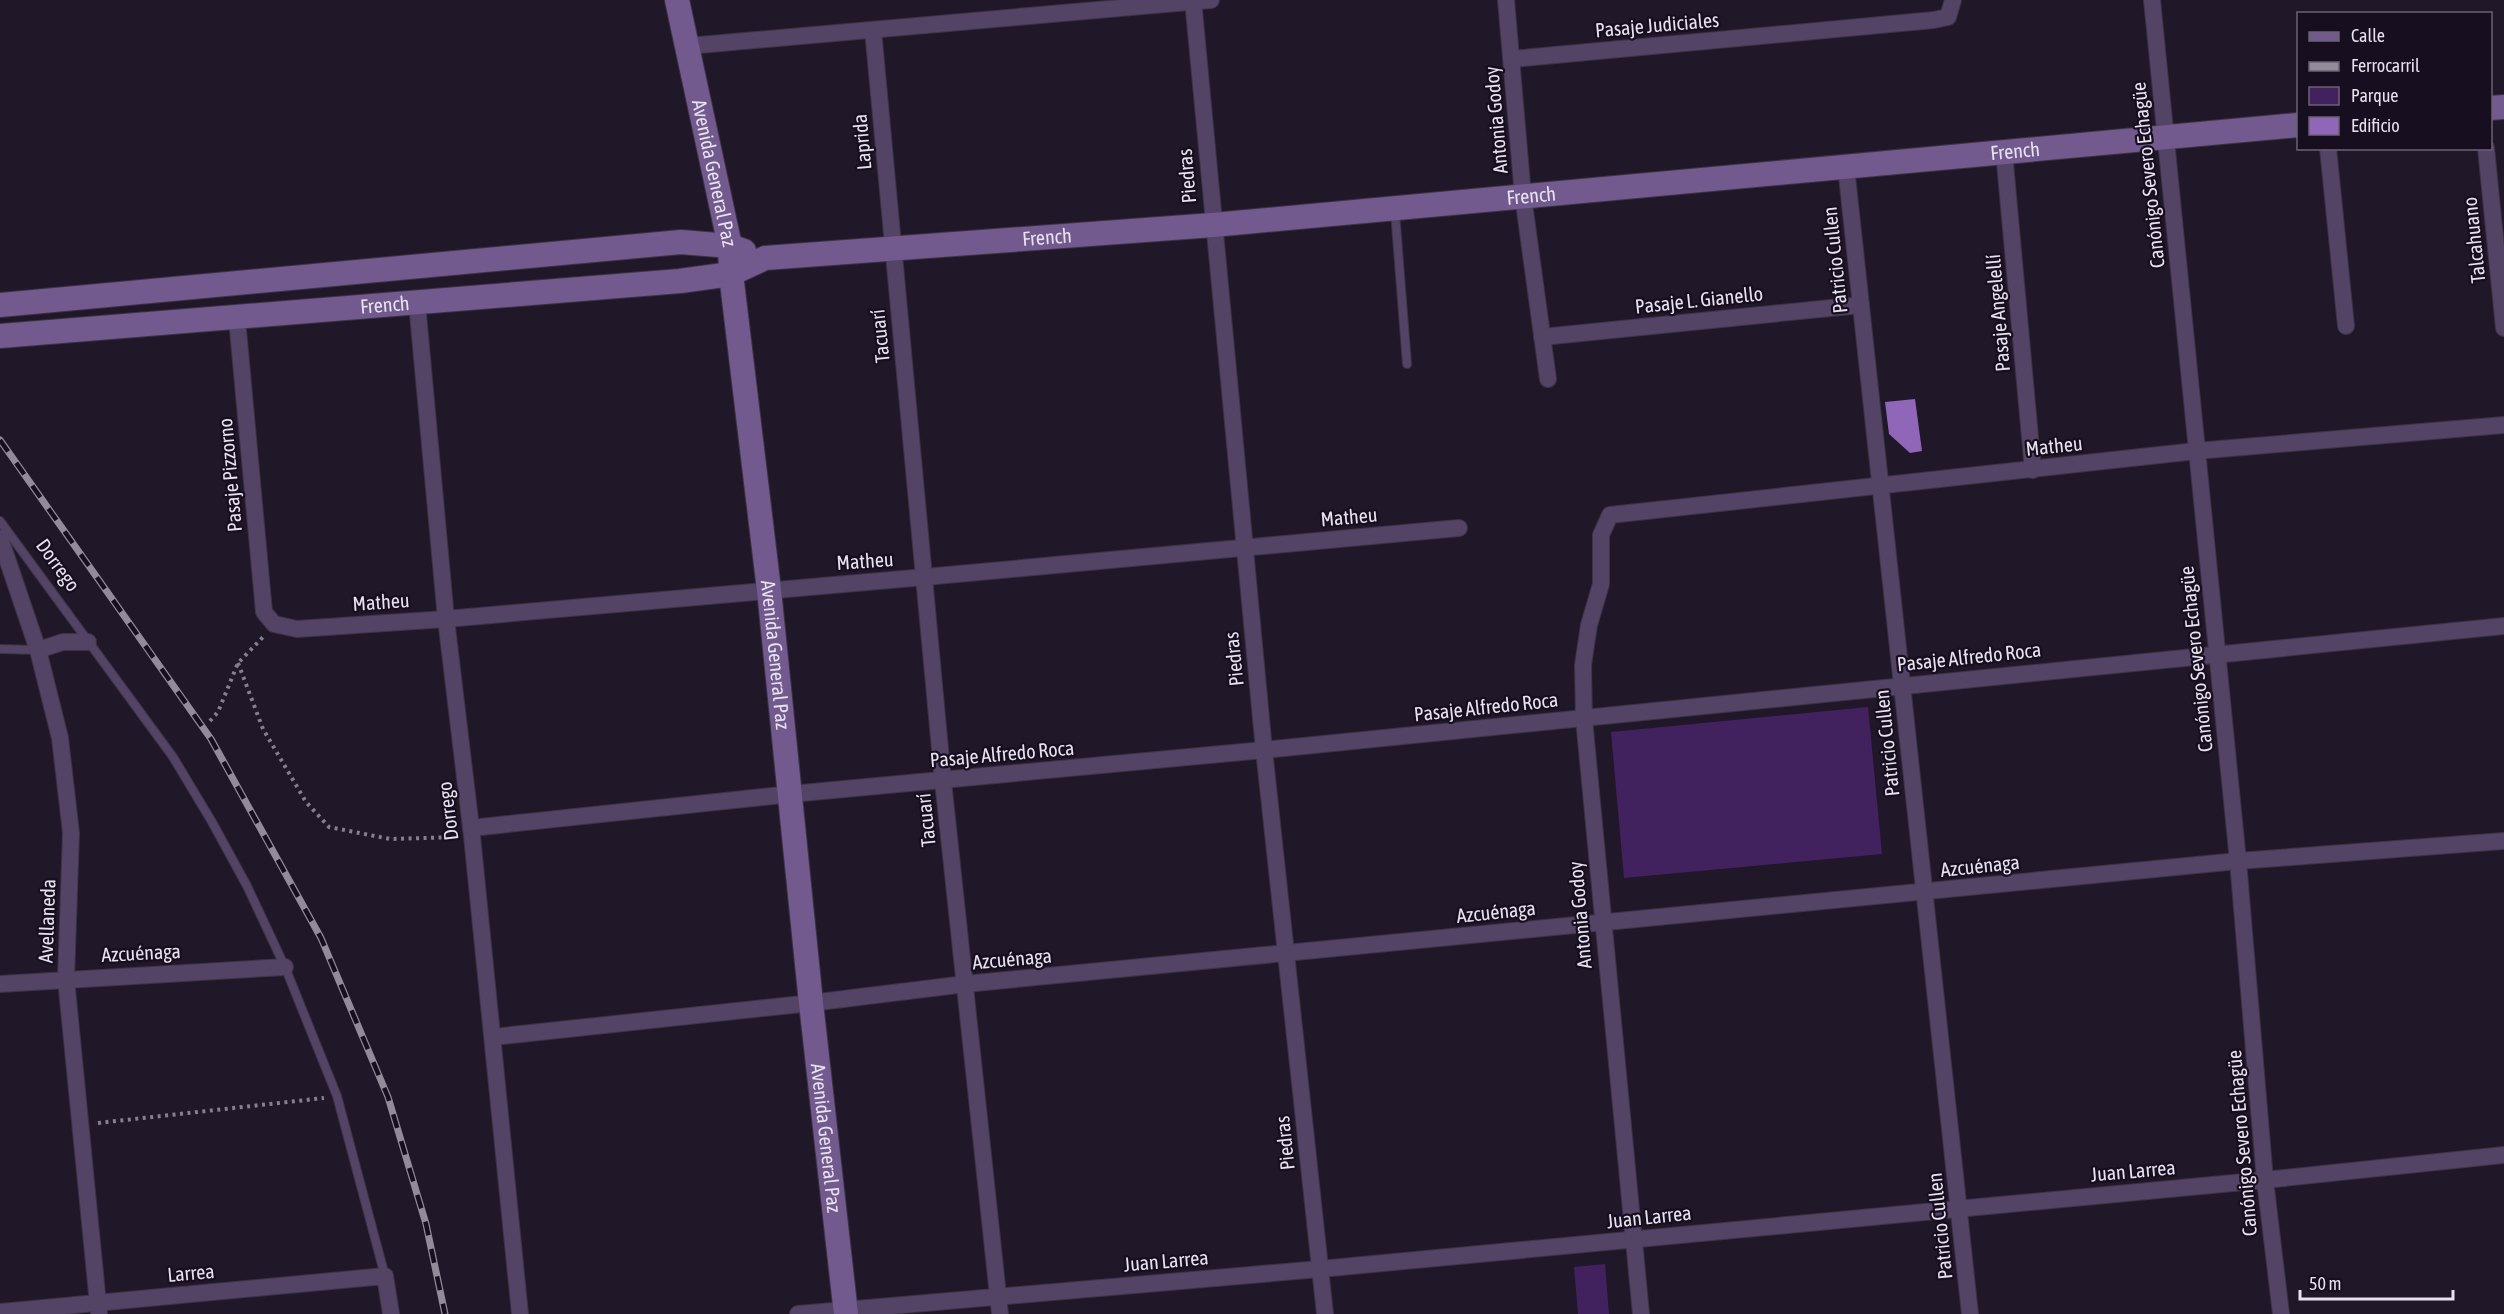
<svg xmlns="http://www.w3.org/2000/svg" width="2504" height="1314" font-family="'Asap Condensed',sans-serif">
<rect width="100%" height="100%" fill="#201729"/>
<g fill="#42215f">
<path d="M1868 707 1882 854 1624 878 1611 732Z"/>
<path d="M1605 1264 1609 1314H1578L1574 1267Z"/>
</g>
<path fill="#8f66b8" d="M1915 399 1922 451 1910 453 1889 434 1885 402Z"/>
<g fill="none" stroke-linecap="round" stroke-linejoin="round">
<g stroke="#3c3345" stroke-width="10">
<g id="lane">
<path d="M1395 212 1407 364"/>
<path d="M0 521 173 757 212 822 247 886 285 967 337 1096 385 1276"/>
<path d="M0 649 38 650"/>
</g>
</g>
<g stroke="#3c3345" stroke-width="18">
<g id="street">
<path d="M1193 0 1264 750 1325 1314"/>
<path d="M1506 0 1523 196 1548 379"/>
<path d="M2152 0 2238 861 2265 1180 2281 1314"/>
<path d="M873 30 943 781 1000 1314"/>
<path d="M688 46 1211 0"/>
<path d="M1512 59 1934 20 1948 17 1953 0"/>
<path d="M2328 148 2346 326"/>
<path d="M2486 148 2504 328"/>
<path d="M2004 152 2033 470"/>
<path d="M1846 167 1970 1314"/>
<path d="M417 303 446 619 472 836 520 1314"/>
<path d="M237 319 264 612 274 624 297 629 446 619 925 577 1459 528"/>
<path d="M1542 337 1861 305"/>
<path d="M0 538 38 650 60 738 71 833 66 979 99 1314"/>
<path d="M38 650 63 642H88"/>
<path d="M471 828 791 794 1264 750 2504 626"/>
<path d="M0 984 285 967"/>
<path d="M493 1037 811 1003 965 984 2238 861 2504 841"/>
<path d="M0 1312 385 1276 391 1314"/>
<path d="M798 1314 1320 1269 2265 1180 2504 1155"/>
<path d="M1641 1314 1584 719 1583 665 1589 625 1601 584V535L1610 515 2196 451 2504 425"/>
</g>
</g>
<g stroke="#3c3345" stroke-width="26">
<g id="secondary">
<path id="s1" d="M677 0 730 246 731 274 769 590 811 1003 846 1314"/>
<path d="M2490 108 2504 107"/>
<path d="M0 305 681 242 730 246 744 251"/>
<path id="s2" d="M0 336 680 281 731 274 765 258 1213 225 2298 125"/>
</g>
</g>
<g stroke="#877f8f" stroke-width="4" stroke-dasharray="3 4.5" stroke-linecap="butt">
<path d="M238 663 263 729 306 802 329 827 390 839 457 837"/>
<path d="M210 721 218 712 238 663 264 636"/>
<path d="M98 1123 324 1098"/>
</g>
<use href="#lane" stroke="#534364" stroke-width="8"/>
<use href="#street" stroke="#534364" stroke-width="16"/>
<use href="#secondary" stroke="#72598e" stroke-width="24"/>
<g stroke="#928b9a" stroke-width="7">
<path id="rail" d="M0 440 211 739 321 938 388 1097 426 1224 445 1314"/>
</g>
<use href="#rail" stroke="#170e20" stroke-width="4.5" stroke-dasharray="14" stroke-linecap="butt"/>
</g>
<g text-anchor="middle" stroke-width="4.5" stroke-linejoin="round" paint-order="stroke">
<g font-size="20" fill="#e8e2ef" stroke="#170e20">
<text transform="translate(1657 25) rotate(-5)" y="7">Pasaje Judiciales</text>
<text transform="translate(1496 120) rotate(-95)" y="7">Antonia Godoy</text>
<text transform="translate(862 142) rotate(-95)" y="7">Laprida</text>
<text dy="7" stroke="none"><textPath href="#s2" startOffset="2026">French</textPath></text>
<text dy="7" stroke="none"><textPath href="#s1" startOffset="177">Avenida General Paz</textPath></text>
<text transform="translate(2148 175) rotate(-96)" y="7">Canónigo Severo Echagüe</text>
<text transform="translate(1187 176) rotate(-95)" y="7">Piedras</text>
<text dy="7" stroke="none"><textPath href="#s2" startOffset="1540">French</textPath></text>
<text dy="7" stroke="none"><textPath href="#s2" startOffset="1054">French</textPath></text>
<text transform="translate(2474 240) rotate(-96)" y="7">Talcahuano</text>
<text transform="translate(1835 260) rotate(-96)" y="7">Patricio Cullen</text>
<text transform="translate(1699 300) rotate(-6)" y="7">Pasaje L. Gianello</text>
<text dy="7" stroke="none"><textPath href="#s2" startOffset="386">French</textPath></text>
<text transform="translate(1998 313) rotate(-95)" y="7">Pasaje Angelellí</text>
<text transform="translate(880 336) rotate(-96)" y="7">Tacuarí</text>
<text transform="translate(2054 446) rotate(-6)" y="7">Matheu</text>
<text transform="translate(230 475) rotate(-95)" y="7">Pasaje Pizzorno</text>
<text transform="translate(1349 517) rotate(-5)" y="7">Matheu</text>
<text transform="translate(865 561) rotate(-4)" y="7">Matheu</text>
<text transform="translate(58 565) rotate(54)" y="7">Dorrego</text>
<text transform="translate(381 602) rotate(-4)" y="7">Matheu</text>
<text dy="7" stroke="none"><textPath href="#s1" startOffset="663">Avenida General Paz</textPath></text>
<text transform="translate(1969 657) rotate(-6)" y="7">Pasaje Alfredo Roca</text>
<text transform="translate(1234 659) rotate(-96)" y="7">Piedras</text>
<text transform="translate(2196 659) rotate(-96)" y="7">Canónigo Severo Echagüe</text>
<text transform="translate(1486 707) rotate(-6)" y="7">Pasaje Alfredo Roca</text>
<text transform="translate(1887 743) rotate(-96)" y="7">Patricio Cullen</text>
<text transform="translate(1002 754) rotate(-5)" y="7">Pasaje Alfredo Roca</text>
<text transform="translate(448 811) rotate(-97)" y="7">Dorrego</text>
<text transform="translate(926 820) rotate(-96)" y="7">Tacuarí</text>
<text transform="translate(1980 866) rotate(-6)" y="7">Azcuénaga</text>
<text transform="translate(1496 912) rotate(-6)" y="7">Azcuénaga</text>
<text transform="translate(1580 915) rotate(-95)" y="7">Antonia Godoy</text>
<text transform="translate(47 921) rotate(-88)" y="7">Avellaneda</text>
<text transform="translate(141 953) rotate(-3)" y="7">Azcuénaga</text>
<text transform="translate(1012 959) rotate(-5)" y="7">Azcuénaga</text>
<text dy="7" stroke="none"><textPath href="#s1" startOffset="1149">Avenida General Paz</textPath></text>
<text transform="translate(1285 1143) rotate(-96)" y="7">Piedras</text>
<text transform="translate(2242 1143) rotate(-95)" y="7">Canónigo Severo Echagüe</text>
<text transform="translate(2133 1171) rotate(-5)" y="7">Juan Larrea</text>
<text transform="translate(1649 1217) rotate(-6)" y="7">Juan Larrea</text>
<text transform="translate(1940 1226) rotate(-96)" y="7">Patricio Cullen</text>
<text transform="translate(1166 1261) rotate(-5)" y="7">Juan Larrea</text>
<text transform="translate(191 1273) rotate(-5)" y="7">Larrea</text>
</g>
</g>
<rect x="2297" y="12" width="195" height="138" fill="#170e20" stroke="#6b6373" stroke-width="1.5"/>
<rect x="2309" y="32" width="30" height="9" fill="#72598e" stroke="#6b6373" stroke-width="1.5"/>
<text x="2351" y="42" font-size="18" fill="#e8e2ef">Calle</text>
<rect x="2309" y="62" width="30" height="9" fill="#928b9a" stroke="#6b6373" stroke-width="1.5"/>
<text x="2351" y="72" font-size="18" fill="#e8e2ef">Ferrocarril</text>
<rect x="2309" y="87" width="30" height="18" fill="#42215f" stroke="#6b6373" stroke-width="1.5"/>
<text x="2351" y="102" font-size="18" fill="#e8e2ef">Parque</text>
<rect x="2309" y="117" width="30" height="18" fill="#8f66b8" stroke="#6b6373" stroke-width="1.5"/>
<text x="2351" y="132" font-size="18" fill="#e8e2ef">Edificio</text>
<path d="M2300 1290v9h153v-9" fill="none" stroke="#e8e2ef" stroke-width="3"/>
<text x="2309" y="1290" font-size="18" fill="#e8e2ef" stroke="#170e20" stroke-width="4.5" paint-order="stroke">50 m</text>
</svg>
